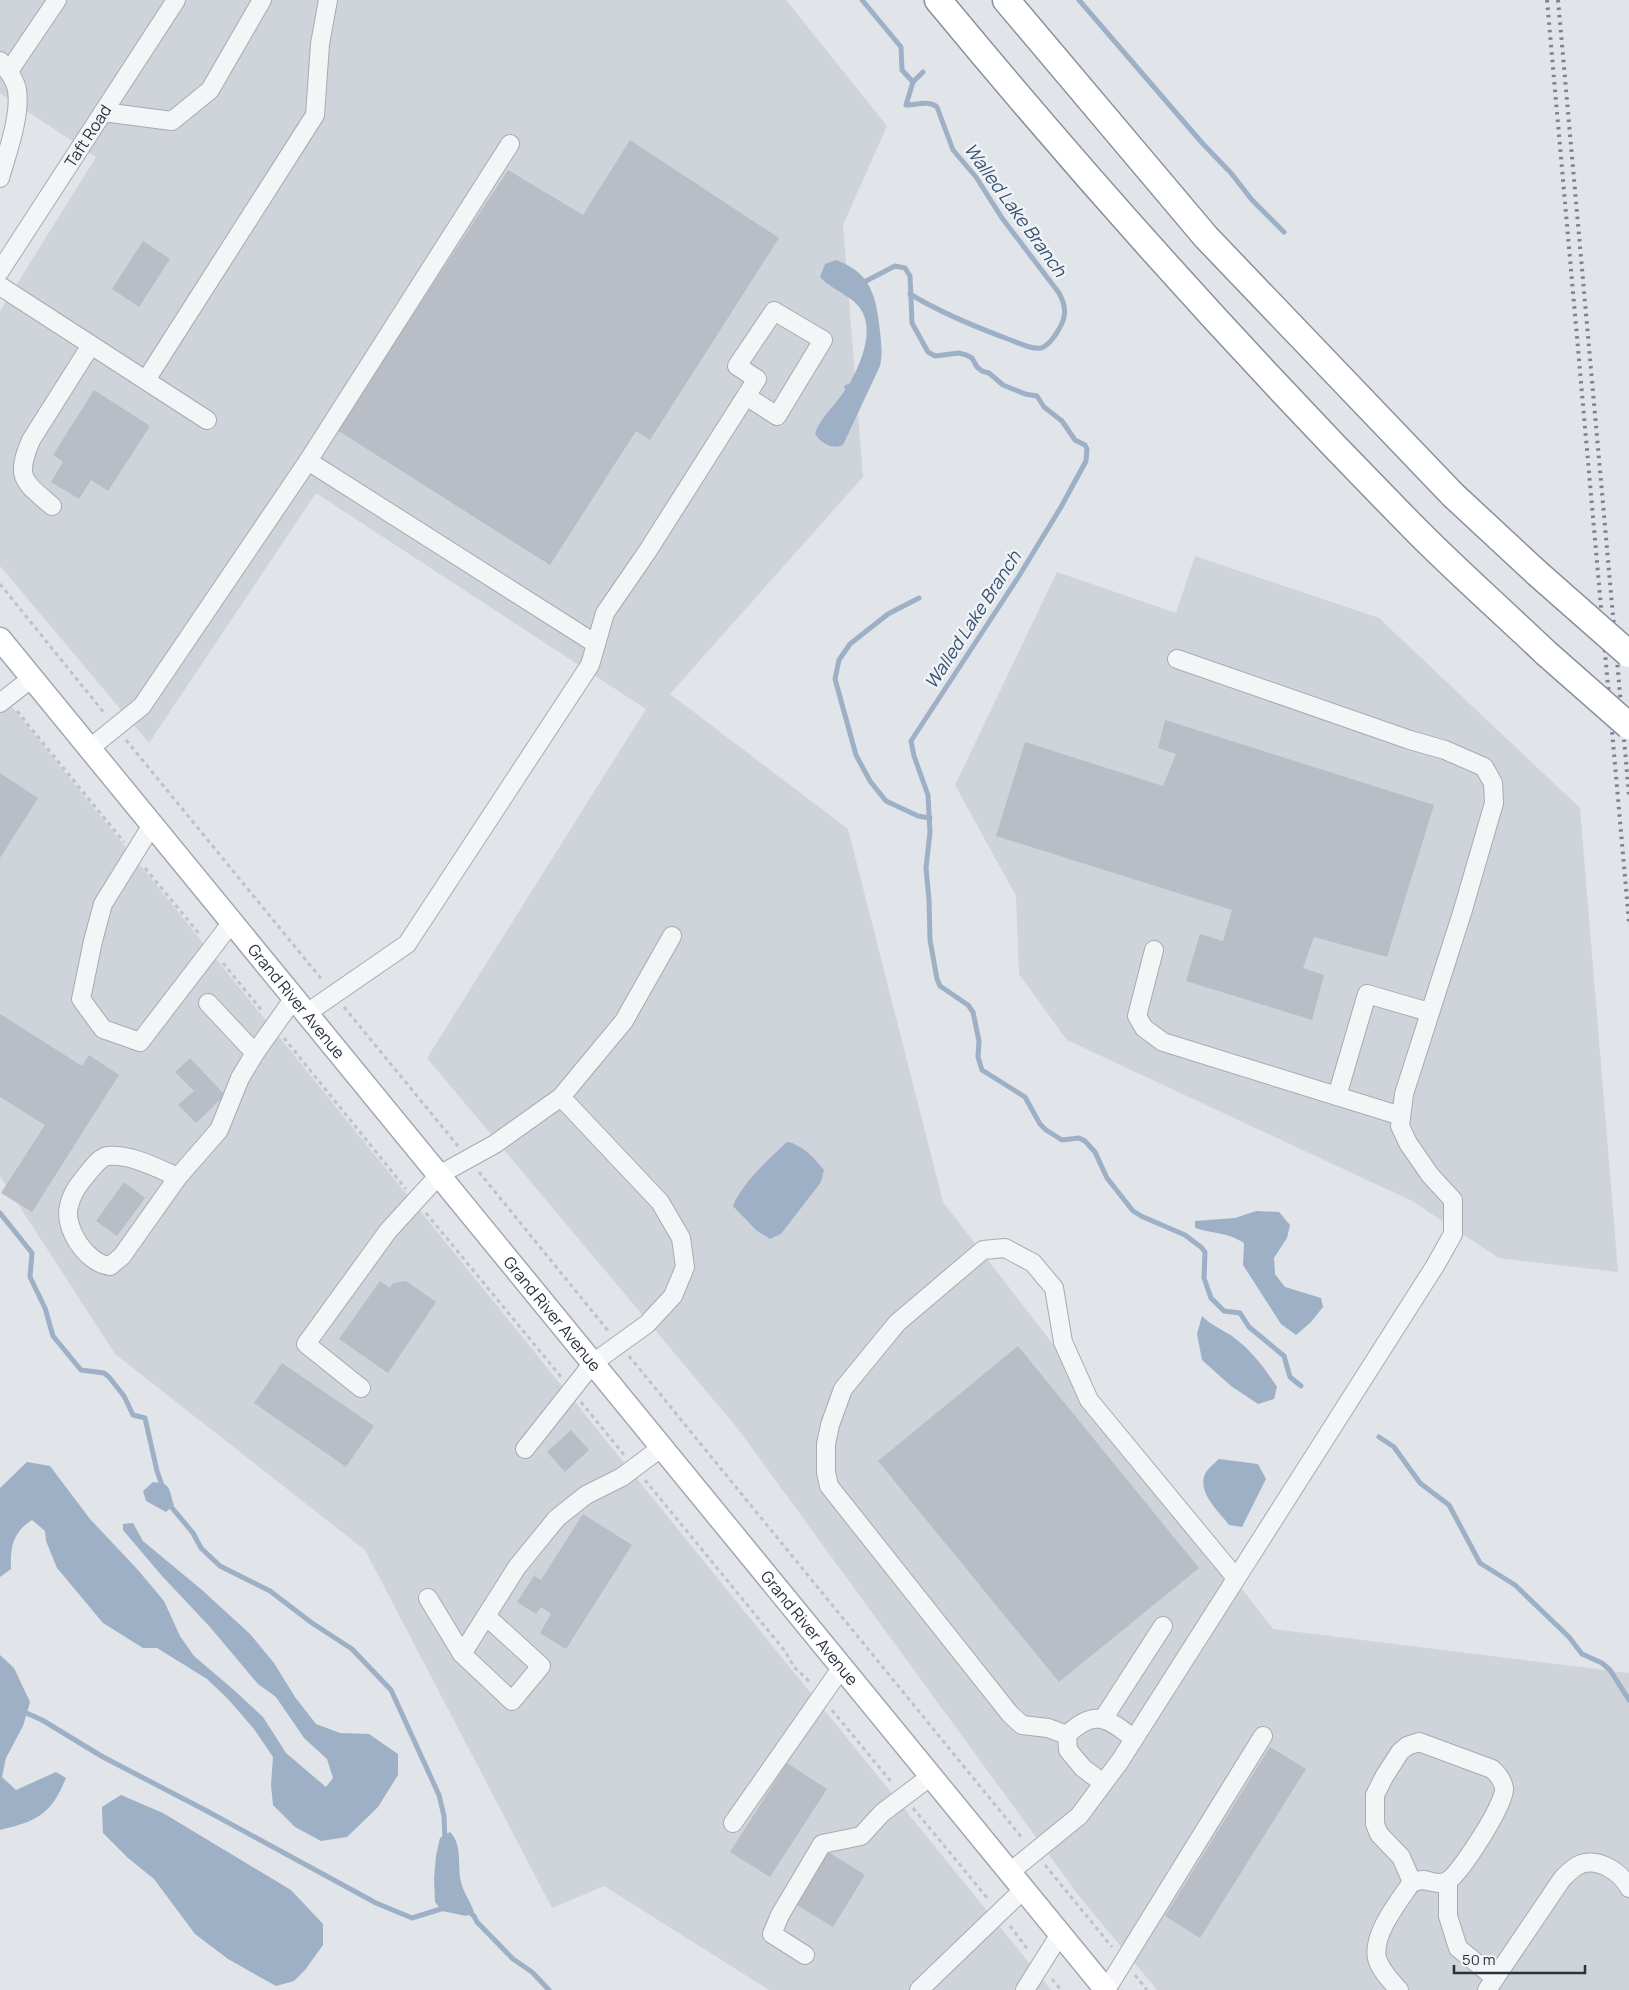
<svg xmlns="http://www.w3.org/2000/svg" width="1629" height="1990" font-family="Manrope,sans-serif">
<rect width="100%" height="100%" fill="#e1e4e9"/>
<g fill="#cfd3da">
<path d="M0 0H786L887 126 843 225 863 477 670 694 848 829 943 1202 1273 1629 1629 1673V1990H1157L1079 1896 738 1429 427 1058 646 709 316 493 149 743 0 566V311L96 157 0 93Z"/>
<path d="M1195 556 1379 618 1580 808 1618 1272 1499 1258 1412 1201 1067 1040 1019 974 1016 896 955 785 1057 572 1176 613Z"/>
<path d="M0 692 1051 1990H769L604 1886 552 1908 365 1550 115 1354 0 1176Z"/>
</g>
<g fill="#9eb0c6">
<path d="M836 260C872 273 876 297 880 331 881 343 883 354 880 366L843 445C832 450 821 443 815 434 820 417 836 405 845 390L844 386 850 383C863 359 879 320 852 300 842 292 829 287 820 277L825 264Z"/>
<path d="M787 1142C802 1144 815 1159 824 1170L821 1182 781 1234 770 1239 756 1230 733 1206C742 1183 769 1159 787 1142Z"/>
<path d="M1256 1211 1279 1212 1290 1225 1287 1238 1274 1258 1275 1274 1285 1287 1321 1298 1323 1307 1311 1322 1296 1335 1281 1324 1243 1265 1244 1243C1227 1232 1214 1234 1195 1228V1221L1235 1218Z"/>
<path d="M1202 1316C1211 1325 1221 1329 1232 1336 1251 1350 1264 1367 1277 1387L1274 1399 1258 1404 1231 1386 1202 1360 1197 1334Z"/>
<path d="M1219 1459 1258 1464 1266 1479 1242 1527 1229 1525C1219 1511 1197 1493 1205 1474 1208 1468 1215 1463 1219 1459Z"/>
<path d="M27 1462 50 1466 90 1519 138 1570 164 1601 180 1636 194 1656 235 1691 263 1717 286 1753 326 1787 333 1778 327 1759 304 1738 276 1697 258 1684 210 1627 162 1576 123 1530V1524L133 1523 143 1541 202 1590 250 1634 274 1663 295 1697 316 1724 340 1733 369 1734 398 1754V1775L378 1807 347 1837 321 1841 295 1827 273 1805 271 1785 273 1757 254 1729 228 1699 207 1679 157 1648H143L103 1623 57 1568 46 1541 45 1531 32 1520C13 1532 10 1547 11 1569L0 1577V1488Z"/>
<path d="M153 1482C173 1484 168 1489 174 1505L166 1512 146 1501 143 1491Z"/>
<path d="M0 1655 14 1668 30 1702 23 1726 6 1758 2 1777 16 1790 56 1772 66 1778C51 1815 37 1821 0 1830Z"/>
<path d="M121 1795 163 1813 291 1890 323 1924V1945L305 1970 294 1981 276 1986 228 1959 195 1934 154 1879 128 1858 103 1833 102 1807Z"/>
<path d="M450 1832C463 1845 457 1866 461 1882 463 1892 471 1902 474 1912L466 1916 442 1911 435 1902 434 1879 436 1856 440 1838Z"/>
</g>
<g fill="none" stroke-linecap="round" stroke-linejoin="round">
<g stroke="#9eb0c6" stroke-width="5">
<path d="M862 0 901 47 902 70 913 82"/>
<path d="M1079 0 1203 144 1231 173 1252 200 1284 232"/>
<path d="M866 281 895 266 905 268 910 276 912 323 928 352 935 356 959 353 966 355 972 358 977 367 982 371 989 373 1003 385 1025 394 1037 396 1044 407 1062 421 1075 440 1085 445 1087 449 1086 461 1061 507 1019 576 911 741 914 756 928 795 930 832 926 868 929 900 930 940 937 979 940 986 968 1005 973 1012 979 1041 978 1057 982 1070 1025 1097 1040 1124 1046 1130 1062 1140 1079 1138 1085 1141 1095 1152 1107 1178 1133 1211 1141 1216 1185 1235 1201 1247 1205 1252 1204 1278 1211 1298 1224 1311 1240 1313 1249 1327 1284 1356 1290 1377 1301 1386"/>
<path d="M910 294C941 313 973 326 1008 339 1017 342 1031 350 1041 348 1049 346 1055 336 1059 329 1067 316 1066 306 1059 293L1002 218 976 177 953 150 937 107C929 100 916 105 906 105L913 82 923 72"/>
<path d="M919 598 888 614 850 644 839 660 835 679 856 755 870 781 886 801 918 816 930 818"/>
<path d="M0 1213 32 1253 30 1277 45 1308 53 1336 81 1370 104 1373 109 1377 124 1396 133 1415 145 1418 157 1471 163 1488"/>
<path d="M1379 1437 1394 1447 1420 1483 1449 1505 1480 1563 1515 1585 1569 1637 1582 1654 1602 1663 1610 1670 1629 1700"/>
<path d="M168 1503 193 1533 201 1548 220 1566 270 1591 312 1623 352 1649 391 1690 439 1795 444 1816 445 1840"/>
<path d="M22 1711 42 1720 103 1757 205 1810 376 1903 412 1918 444 1908 447 1909"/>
<path d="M465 1909 474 1916 477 1922 513 1959 532 1972 549 1990"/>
</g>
</g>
<g fill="#b9bdc5">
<path d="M630 140 779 238 650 440 636 431 550 565 337 430 508 170 583 215Z"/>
<path d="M143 241 170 259 139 307 112 289Z"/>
<path d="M94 390 150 426 108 491 91 480 79 499 51 482 63 462 53 455Z"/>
<path d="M1165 720 1434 805 1387 957 1314 937 1303 968 1324 975 1312 1020 1186 981 1200 934 1223 941 1232 910 996 836 1025 742 1163 786 1176 754 1158 748Z"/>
<path d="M0 773 38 798 0 858Z"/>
<path d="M0 1014 82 1066 89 1055 119 1075 32 1212 1 1193 45 1125 0 1097Z"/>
<path d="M190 1058 225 1095 196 1123 178 1105 194 1091 175 1072Z"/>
<path d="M124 1182 145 1198 117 1236 96 1221Z"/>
<path d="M380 1281 390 1288 393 1283 406 1281 436 1302 388 1373 339 1339Z"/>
<path d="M1018 1346 1199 1568 1059 1682 878 1461Z"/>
<path d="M282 1363 374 1426 346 1467 254 1403Z"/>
<path d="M571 1430 589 1450 565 1472 547 1452Z"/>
<path d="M583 1514 632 1545 566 1649 540 1633 551 1614 541 1607 536 1614 517 1602 534 1576 541 1580Z"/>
<path d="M1270 1747 1306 1769 1200 1938 1165 1916Z"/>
<path d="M787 1763 827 1789 770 1877 730 1852Z"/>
<path d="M825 1850 865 1875 833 1927 792 1902Z"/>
</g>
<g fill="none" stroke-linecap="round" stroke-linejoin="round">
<g stroke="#a6abb3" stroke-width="20">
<g id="minor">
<path d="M0 61C7 69 15 79 17 90 21 116 7 153 0 178"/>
<path d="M9 71 57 0"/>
<path d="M103 112 172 121 210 90 262 0"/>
<path d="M510 144 308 461 596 644"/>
<path id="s1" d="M0 271 176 0"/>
<path d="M0 286 207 420"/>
<path d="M146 380 315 115 320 44 328 0"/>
<path d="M52 506C23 481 15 478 31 440L91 345"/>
<path d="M0 703 32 678"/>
<path d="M90 748 142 706 308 461"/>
<path d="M152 825 103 904 93 941 81 999 103 1029 140 1042 232 922"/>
<path d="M1154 950 1137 1016 1144 1028 1163 1042 1401 1116"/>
<path d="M208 1003 255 1053 294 998"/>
<path d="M307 1013 407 944 590 665 605 613 647 552 746 396 777 416 823 340 774 311 737 366 757 379 746 396"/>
<path d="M1337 1096 1367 994 1429 1012"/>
<path d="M178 1177C157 1168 131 1154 108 1156 100 1157 93 1167 88 1173 80 1183 72 1192 69 1206 63 1228 87 1264 110 1266L122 1256 178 1177 219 1130 240 1078 255 1053"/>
<path d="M361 1388 306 1344 388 1231 439 1175 495 1144 561 1097 624 1021 672 936"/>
<path d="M525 1449 593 1363 647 1324 673 1296 685 1267 681 1238 660 1202 561 1097"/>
<path d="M428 1598 462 1654 512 1701 541 1666 486 1616 517 1567 557 1518 586 1495 622 1477 662 1447"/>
<path d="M462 1654 486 1616"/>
<path d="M1103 1719 1163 1626"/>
<path d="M1067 1735C1094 1708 1108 1718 1134 1739"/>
<path d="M1103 1783 1083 1768 1068 1750 1067 1735 1048 1728 1022 1725 1010 1714 829 1486 826 1472V1444L830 1425 843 1389 897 1323 983 1250 1005 1248 1033 1263 1054 1288 1063 1342 1089 1400 1236 1578"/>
<path d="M733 1823 842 1667"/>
<path d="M1010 1872 1079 1816 1120 1761 1435 1266 1453 1234V1200L1430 1175 1408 1143 1400 1126 1404 1094 1462 913 1494 803 1493 783 1484 767 1445 750 1410 740 1177 659"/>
<path d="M1448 1881V1916L1458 1948 1495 1978"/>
<path d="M805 1955 772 1934 780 1915 822 1844 861 1836 882 1813 931 1776"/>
<path d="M919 1990 1024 1889"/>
<path d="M1025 1990 1060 1934"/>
<path d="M1106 1990 1263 1736"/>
<path d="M1399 1990C1391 1981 1380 1970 1377 1958 1372 1934 1399 1901 1412 1882 1415 1882 1420 1880 1423 1880 1432 1881 1440 1886 1449 1880 1462 1870 1506 1803 1504 1788 1502 1779 1498 1774 1492 1769L1419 1742 1407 1746 1400 1752 1384 1777 1375 1795V1824L1379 1834 1401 1857 1412 1882"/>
<path d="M1487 1990 1562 1879C1568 1873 1573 1867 1581 1864 1599 1858 1621 1872 1629 1888"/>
</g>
</g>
<g stroke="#a1a8b4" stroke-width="25">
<g id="major">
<path id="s2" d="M0 639 1106 1990"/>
</g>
</g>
<g stroke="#89919e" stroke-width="29">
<g id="highway">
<path d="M938 0C1090 184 1251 363 1419 533 1460 574 1504 613 1546 653"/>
<path d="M1006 0 1206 237 1453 495 1537 573"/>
</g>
</g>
<g stroke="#bfc2c7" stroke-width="3" stroke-dasharray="4 4" stroke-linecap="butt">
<path d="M0 584 105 714"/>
<path d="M17 711 124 842"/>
<path d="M126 740 323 981"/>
<path d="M145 868 201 936"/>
<path d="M223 963 263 1012"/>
<path d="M344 1007 458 1146"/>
<path d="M284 1038 406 1189"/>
<path d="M479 1172 609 1332"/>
<path d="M426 1213 562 1378"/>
<path d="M629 1356 1023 1839"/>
<path d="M581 1402 625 1456"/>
<path d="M645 1480 785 1651 794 1667 811 1683"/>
<path d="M832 1710 893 1784"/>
<path d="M913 1808 989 1900"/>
<path d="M1045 1865 1112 1947"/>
<path d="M1010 1926 1029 1951"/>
<path d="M1135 1975 1147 1990"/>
<path d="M1052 1979 1061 1990"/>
</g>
<use href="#minor" stroke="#f3f5f7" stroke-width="18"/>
<use href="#major" stroke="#fff" stroke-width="22"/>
<use href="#highway" stroke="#fff" stroke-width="26"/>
<g stroke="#7b8391" stroke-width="4" stroke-dasharray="2.5 5" stroke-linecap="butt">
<path d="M1547 0 1629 922"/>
<path d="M1558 0 1629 795"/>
</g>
<g stroke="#89919e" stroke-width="29" stroke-linecap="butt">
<g id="highway-bridge">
<path d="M1537 573 1629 654"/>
<path d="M1546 653 1629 726"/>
</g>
</g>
<use href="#highway-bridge" stroke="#fff" stroke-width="26"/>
</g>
<g text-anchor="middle" stroke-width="5" stroke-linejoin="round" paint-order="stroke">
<g font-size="16" fill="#2a313f" stroke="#f0f3f6">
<text dy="6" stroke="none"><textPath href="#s1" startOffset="161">Taft Road</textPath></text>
<text dy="6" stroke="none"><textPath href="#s2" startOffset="468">Grand River Avenue</textPath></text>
<text dy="6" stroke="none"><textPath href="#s2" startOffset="872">Grand River Avenue</textPath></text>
<text dy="6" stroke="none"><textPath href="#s2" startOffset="1278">Grand River Avenue</textPath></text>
</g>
<g font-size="18" font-style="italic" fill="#374f70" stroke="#f0f3f6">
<text transform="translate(1015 210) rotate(54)" y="6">Walled Lake Branch</text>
<text transform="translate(973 620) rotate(-57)" y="6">Walled Lake Branch</text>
</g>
</g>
<path d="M1454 1965v8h131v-8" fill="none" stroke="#2a313f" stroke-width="2.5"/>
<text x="1462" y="1965" font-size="15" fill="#2a313f" stroke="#f0f3f6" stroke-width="4" paint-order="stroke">50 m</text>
</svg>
